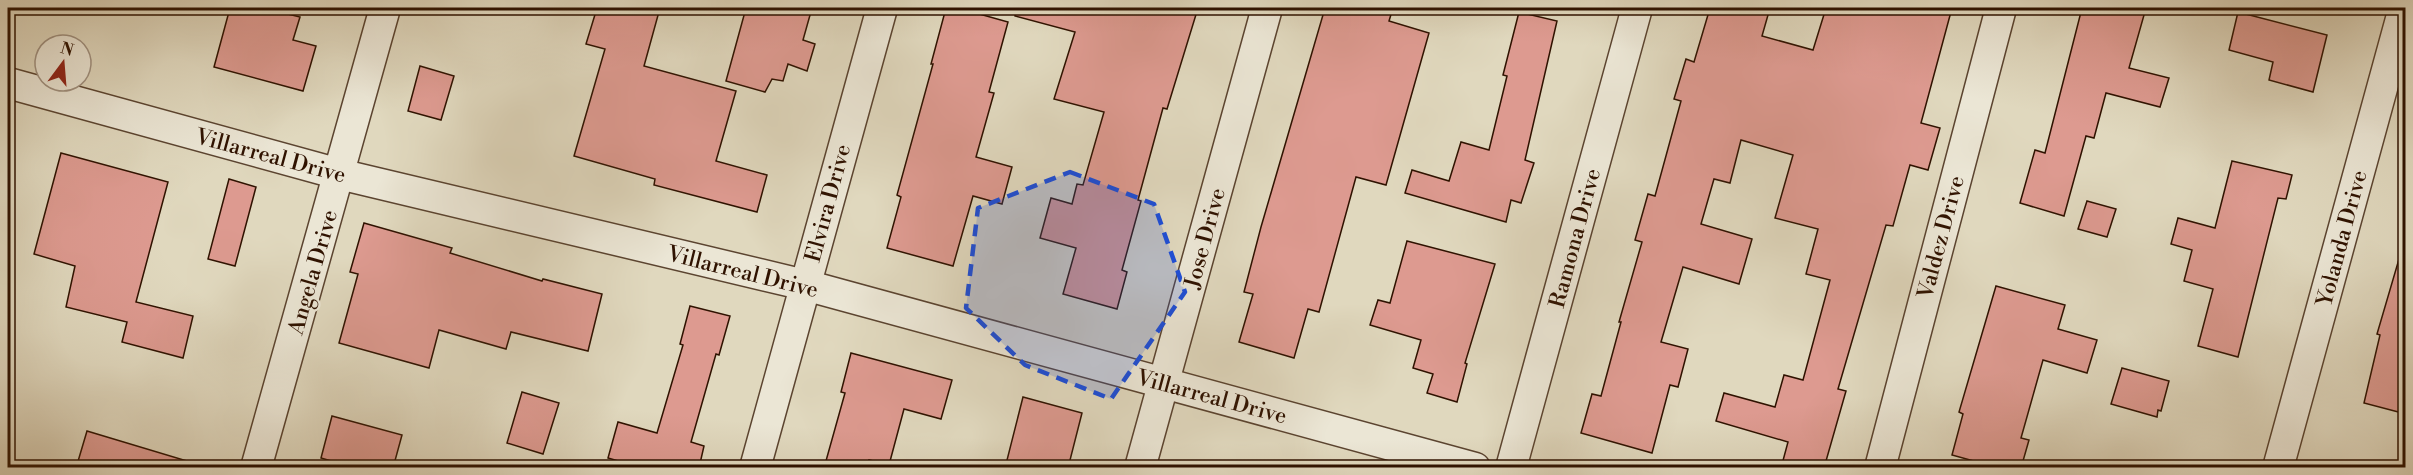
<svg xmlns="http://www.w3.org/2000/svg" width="2413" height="475" font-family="'Libre Bodoni',serif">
<rect width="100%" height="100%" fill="#e0d8be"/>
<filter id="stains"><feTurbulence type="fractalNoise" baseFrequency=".00333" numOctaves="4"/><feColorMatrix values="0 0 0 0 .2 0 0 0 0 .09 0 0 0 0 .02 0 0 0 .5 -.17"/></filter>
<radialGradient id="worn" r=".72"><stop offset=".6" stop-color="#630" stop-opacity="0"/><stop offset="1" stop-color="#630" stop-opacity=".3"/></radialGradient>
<g fill="#dd9a90" stroke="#2f1200" stroke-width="1.5">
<path d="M230 8H264L300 17 293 40 316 46 303 91 214 67Z"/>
<path d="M597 8H660L644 66 736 91 716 161 767 175 757 212 654 185 655 179 574 156 605 49 586 44Z"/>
<path d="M746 8H812L803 40 815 44 807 71 788 64 783 81 772 79 765 92 726 81Z"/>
<path d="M946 8H958L1008 22 989 92 994 93 976 157 1012 167 1002 204 973 196 953 266 887 248 901 197 897 195 933 64H931Z"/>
<path d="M1016 8H1198L1167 109 1163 108 1138 200 1141 201 1122 270 1127 272 1117 309 1063 294 1076 248 1040 238 1051 198 1072 204 1077 184 1083 185 1104 112 1054 99 1075 32 1015 16Z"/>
<path d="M1325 8H1393L1389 21 1429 33 1386 185 1356 177 1319 312 1308 309 1294 358 1239 342 1253 294 1244 292 1261 227Z"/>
<path d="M1710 8H1770L1762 36 1813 50 1826 8H1952L1921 123 1940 128 1928 170 1910 165 1893 226 1886 225 1838 389 1846 391 1824 468H1781L1788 442 1716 421 1724 393 1775 407 1784 375 1803 380 1830 280 1806 274 1818 229 1775 218 1793 155 1741 140 1730 183 1714 179 1701 224 1752 239 1739 284 1683 267 1661 342 1688 349 1678 387 1670 385 1652 453 1581 433 1592 394 1601 396 1621 322H1619L1642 242 1635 240 1648 194 1655 196 1681 101 1674 99 1686 59 1694 62Z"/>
<path d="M2082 8H2146L2129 68 2169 78 2160 107 2106 93 2094 138 2086 136 2064 216 2020 203 2035 150 2045 153Z"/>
<path d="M1519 12 1557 21 1525 160 1534 163 1521 203 1511 200 1506 222 1405 193 1412 170 1449 181 1461 142 1489 150 1507 76 1503 75Z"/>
<path d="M2238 12 2327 35 2313 92 2269 80 2273 62 2229 50Z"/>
<path d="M420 66 454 76 441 120 408 111Z"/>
<path d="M61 153 168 182 136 302 193 316 183 358 122 342 127 322 66 307 75 266 34 254Z"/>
<path d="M2232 161 2292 175 2286 199 2278 198 2238 357 2198 346 2213 289 2184 281 2192 250 2171 244 2178 218 2215 228Z"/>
<path d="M229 179 256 187 235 266 208 259Z"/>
<path d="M2087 201 2116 209 2107 237 2078 229Z"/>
<path d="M364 223 452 248 450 253 542 281 543 279 602 294 588 351 511 332 506 349 439 330 429 368 339 343 358 274 350 272Z"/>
<path d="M1407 241 1495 264 1465 363 1467 364 1457 402 1427 393 1433 374 1413 368 1421 340 1370 325 1378 300 1390 303Z"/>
<path d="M2399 259 2406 260V414L2364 403 2380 335 2377 334Z"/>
<path d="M1996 286 2065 305 2058 329 2097 340 2087 373 2043 360 2021 438 2029 440 2021 468H1999L1952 455 1963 414 1959 412Z"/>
<path d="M690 306 730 316 719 355 716 354 691 442 704 446 699 468H642L608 458 618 422 657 433 683 345 680 344Z"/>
<path d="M851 353 952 380 941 419 904 409 889 465 869 460 867 468H824L845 393 841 392Z"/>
<path d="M2122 368 2169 381 2161 411 2158 410 2157 417 2111 404Z"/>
<path d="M522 392 559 403 543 454 507 443Z"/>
<path d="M1023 397 1082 413 1068 468H1005Z"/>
<path d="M332 416 402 435 393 468H355L321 458Z"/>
<path d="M87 431 187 461 186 468H76Z"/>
</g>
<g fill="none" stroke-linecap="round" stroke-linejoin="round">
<g stroke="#5b4430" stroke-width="33">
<g id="minor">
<path d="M8 83 339 174 805 285 1475 468"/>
<path d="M256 468 385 8"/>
<path d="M755 468 882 8"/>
<path d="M1140 468 1267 8"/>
<path d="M1511 468 1637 8"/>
<path d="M1880 468 2001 8"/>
<path d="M2278 468 2404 8"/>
</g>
</g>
<use href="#minor" stroke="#ebe6d5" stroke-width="30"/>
</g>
<path fill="#1d4ed8" fill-opacity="0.2" stroke="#1d4ed8" stroke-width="4.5" stroke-dasharray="12 8" stroke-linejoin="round" d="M1070 172 1154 204 1185 292 1111 399 1025 365 966 308 978 208Z"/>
<g text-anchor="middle" stroke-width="4.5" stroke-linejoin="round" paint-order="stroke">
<g font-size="22" fill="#2f1200" stroke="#ebe6d5">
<text transform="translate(271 155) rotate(15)" y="8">Villarreal Drive</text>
<text transform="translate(827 203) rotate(-75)" y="8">Elvira Drive</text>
<text transform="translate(1940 237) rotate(-75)" y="8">Valdez Drive</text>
<text transform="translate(1204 238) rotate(-75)" y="8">Jose Drive</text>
<text transform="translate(1574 238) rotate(-75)" y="8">Ramona Drive</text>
<text transform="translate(2341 238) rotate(-75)" y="8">Yolanda Drive</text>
<text transform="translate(743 271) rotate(14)" y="8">Villarreal Drive</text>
<text transform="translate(312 272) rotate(-74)" y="8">Angela Drive</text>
<text transform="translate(1212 396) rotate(15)" y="8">Villarreal Drive</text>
</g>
</g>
<rect width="2413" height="475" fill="none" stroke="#e0d8be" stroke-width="30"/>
<rect x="9" y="9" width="2395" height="457" fill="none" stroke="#2f1200" stroke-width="3"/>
<rect x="15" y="15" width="2383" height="445" fill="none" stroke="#2f1200" stroke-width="1.5"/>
<g transform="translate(63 63) rotate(16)"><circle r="28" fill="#ebe6d5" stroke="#a09180" stroke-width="1.5"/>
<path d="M0-4.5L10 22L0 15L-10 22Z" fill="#8f2418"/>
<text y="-9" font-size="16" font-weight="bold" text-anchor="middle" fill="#2f1200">N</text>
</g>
<rect width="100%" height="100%" filter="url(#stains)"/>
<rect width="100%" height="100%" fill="url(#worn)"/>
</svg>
